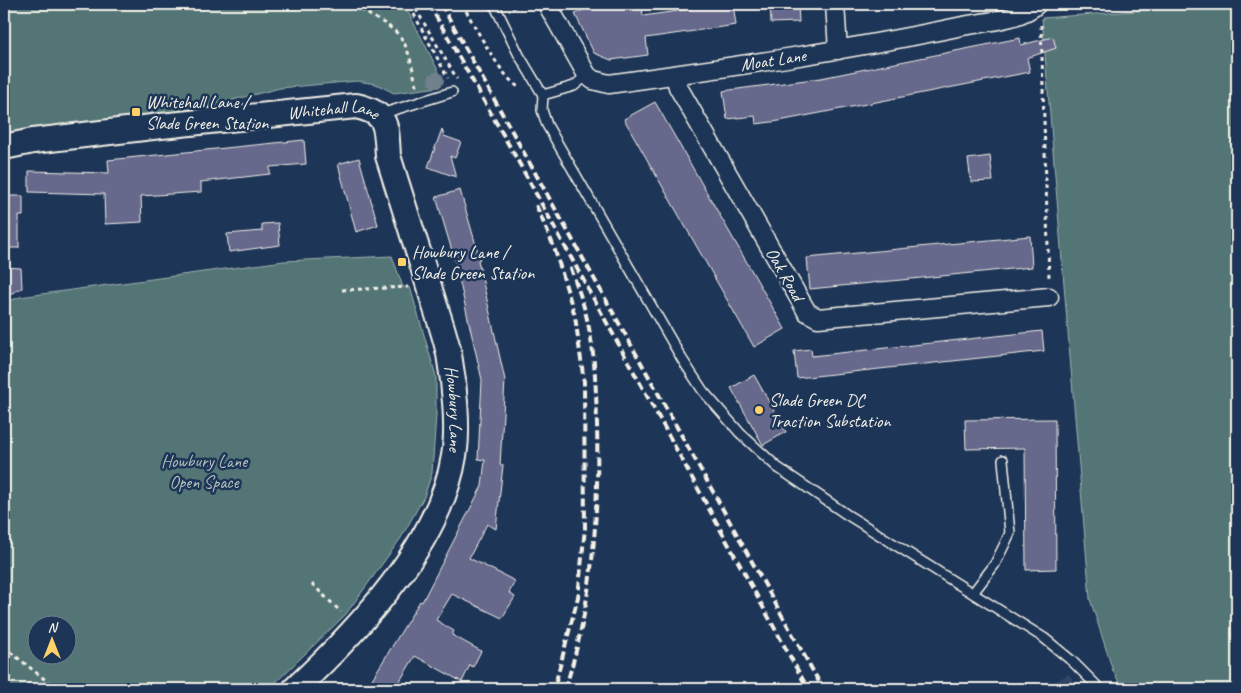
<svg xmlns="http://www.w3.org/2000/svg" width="1241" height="693" font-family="Caveat,sans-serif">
<rect width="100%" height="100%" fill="#1d3557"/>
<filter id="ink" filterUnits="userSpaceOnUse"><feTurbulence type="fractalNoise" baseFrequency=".02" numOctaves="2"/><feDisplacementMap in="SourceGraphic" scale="10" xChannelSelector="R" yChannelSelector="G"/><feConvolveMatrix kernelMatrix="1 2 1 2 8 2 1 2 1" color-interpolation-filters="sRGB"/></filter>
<g filter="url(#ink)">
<path fill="#334467" d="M1069 674 1078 689H1041Z"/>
<g fill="#527576" stroke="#a3b3af" fill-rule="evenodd">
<path d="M4 4H404L443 80 439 87 394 93 376 84 357 81 280 88 174 115 4 137Z"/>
<path d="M1213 5H1237V689H1123L1113 671 1090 599 1042 18Z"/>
<path d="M392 256 403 287H410L436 376V415L432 473 424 497 401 538 346 614 269 689H4V303L20 297 284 261ZM38 626H68V656H38Z"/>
</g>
<g fill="#66678c" stroke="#f4f1e8">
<path d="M594 4H642L643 16 692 9 691 4H733L736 25 646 38 648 55 611 60 594 53 575 14Z"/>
<path d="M770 4H798L799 22 771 23Z"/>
<path d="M1053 37 1056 48 1027 58 1030 72 779 121 756 124 755 116 727 119 723 91 821 78 1020 38 1021 45Z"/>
<path d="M655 102 785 329 754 347 624 119Z"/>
<path d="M442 129 444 136 461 142 455 158 450 156 456 177 428 167Z"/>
<path d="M304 140 306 164 270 167V174L201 182V192L141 196 142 222 105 224 104 194 29 192V171L109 173 108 160Z"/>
<path d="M990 156 993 181 971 182 968 159Z"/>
<path d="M359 158 378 225 356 232 338 164Z"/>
<path d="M460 190 480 259 478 260 505 380 500 465H503L496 529 487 524 469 558 515 581 509 593 515 597 502 618 452 594 436 620 454 631 452 635 481 651 473 667 470 665 462 682 415 656 395 689H366L420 601 422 602 482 486 485 460 478 459 482 380 455 261 436 197Z"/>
<path d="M4 196H23V216H19V248H4Z"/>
<path d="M278 223 280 245 229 252 227 234 262 231V224Z"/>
<path d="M1030 236 1032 267 810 289 807 258Z"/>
<path d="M4 267 21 268 22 288 4 297Z"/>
<path d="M1042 331 1044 351 797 378 794 351 811 349 812 356Z"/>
<path d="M754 375 786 432 763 445 731 388Z"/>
<path d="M1055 419 1056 569 1026 570 1025 448 966 449 965 420Z"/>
</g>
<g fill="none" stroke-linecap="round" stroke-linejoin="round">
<g stroke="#f4f1e8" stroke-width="12">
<g id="lane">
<path d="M494 4 519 55 543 95"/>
<path d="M587 75 574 86 543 95 542 110 547 125 682 359 703 391 740 433 777 467 846 514 1044 638 1072 661 1100 689"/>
<path d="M381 114 452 92"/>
<path d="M973 593 995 564 1010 533 1003 460"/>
</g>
</g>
<g stroke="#f4f1e8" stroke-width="21">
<g id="street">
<path d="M547 4 587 75 593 80 609 84C725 68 843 51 958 27 981 22 1021 20 1037 4"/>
<path d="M835 4 838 50"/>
<path d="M675 75 678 87 807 312 818 318 1049 297"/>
</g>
</g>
<g stroke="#f4f1e8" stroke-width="28">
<g id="secondary">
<path id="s1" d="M4 147 33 141 161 126 356 106C389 113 386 127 388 156 402 201 417 247 431 293 437 313 445 334 449 354 454 382 459 428 454 456 440 544 358 630 295 689"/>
</g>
</g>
<g stroke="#f4f1e8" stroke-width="3" stroke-dasharray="4 4" stroke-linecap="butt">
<path d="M355 4C366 15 379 19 391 28 410 41 412 69 417 89"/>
<path d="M418 4 414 6 457 79"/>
<path d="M462 4C473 22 503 82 521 88"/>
<path d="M410 7 448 78"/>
<path d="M512 8 520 4"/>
<path d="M1041 25 1049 278"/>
<path d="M342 290 408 287"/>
<path d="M312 584 341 612"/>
<path d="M4 647 57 689"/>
</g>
<use href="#lane" stroke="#1d3557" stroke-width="9"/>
<use href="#street" stroke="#1d3557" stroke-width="18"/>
<use href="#secondary" stroke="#1d3557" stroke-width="24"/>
<g stroke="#f4f1e8" stroke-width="4" stroke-dasharray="8 4" stroke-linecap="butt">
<path d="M429 4 518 161 808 689"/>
<path d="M441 4 823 689"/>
<path d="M536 205 554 247 575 316 584 382 585 528 578 597 554 689"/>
<path d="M565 689C593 603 599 514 597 424 596 388 595 350 586 315 582 298 575 281 570 265"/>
</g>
</g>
<circle fill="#70818d" cx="436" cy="80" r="8"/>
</g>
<g fill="#ffd166" stroke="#1d3557" stroke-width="2">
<rect x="131" y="107" width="10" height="10" rx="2.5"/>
<rect x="397" y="257" width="10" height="10" rx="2.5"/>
<circle cx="759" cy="410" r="5"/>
</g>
<g text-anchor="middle" stroke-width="5" stroke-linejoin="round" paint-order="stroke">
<g font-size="18" fill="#f4f1e8" stroke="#1d3557">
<text transform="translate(773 60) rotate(-9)" y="6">Moat Lane</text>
<text dy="6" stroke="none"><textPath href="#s1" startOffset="332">Whitehall Lane</textPath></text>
<text transform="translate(785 274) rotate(60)" y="6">Oak Road</text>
<text dy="6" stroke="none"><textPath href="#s1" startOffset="684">Howbury Lane</textPath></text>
</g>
<g font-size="18" fill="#f4f1e8" stroke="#1d3557" text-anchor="start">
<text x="146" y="108">Whitehall Lane /<tspan x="146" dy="21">Slade Green Station</tspan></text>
<text x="412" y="258">Howbury Lane /<tspan x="412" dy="21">Slade Green Station</tspan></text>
<text x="769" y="406">Slade Green DC<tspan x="769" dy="21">Traction Substation</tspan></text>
</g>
<g font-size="18" fill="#b3bfba" stroke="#1d3557">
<text x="204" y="467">Howbury Lane<tspan x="204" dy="21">Open Space</tspan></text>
</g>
</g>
<rect width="1241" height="693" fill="none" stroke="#1d3557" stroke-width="20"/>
<rect x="10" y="10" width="1221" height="673" fill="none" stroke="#f4f1e8" stroke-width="2" filter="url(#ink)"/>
<g transform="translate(52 640)"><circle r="24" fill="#1d3557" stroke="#738091"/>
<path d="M0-4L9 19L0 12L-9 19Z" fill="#ffd166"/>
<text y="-8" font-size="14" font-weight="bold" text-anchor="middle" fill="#f4f1e8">N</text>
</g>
</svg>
